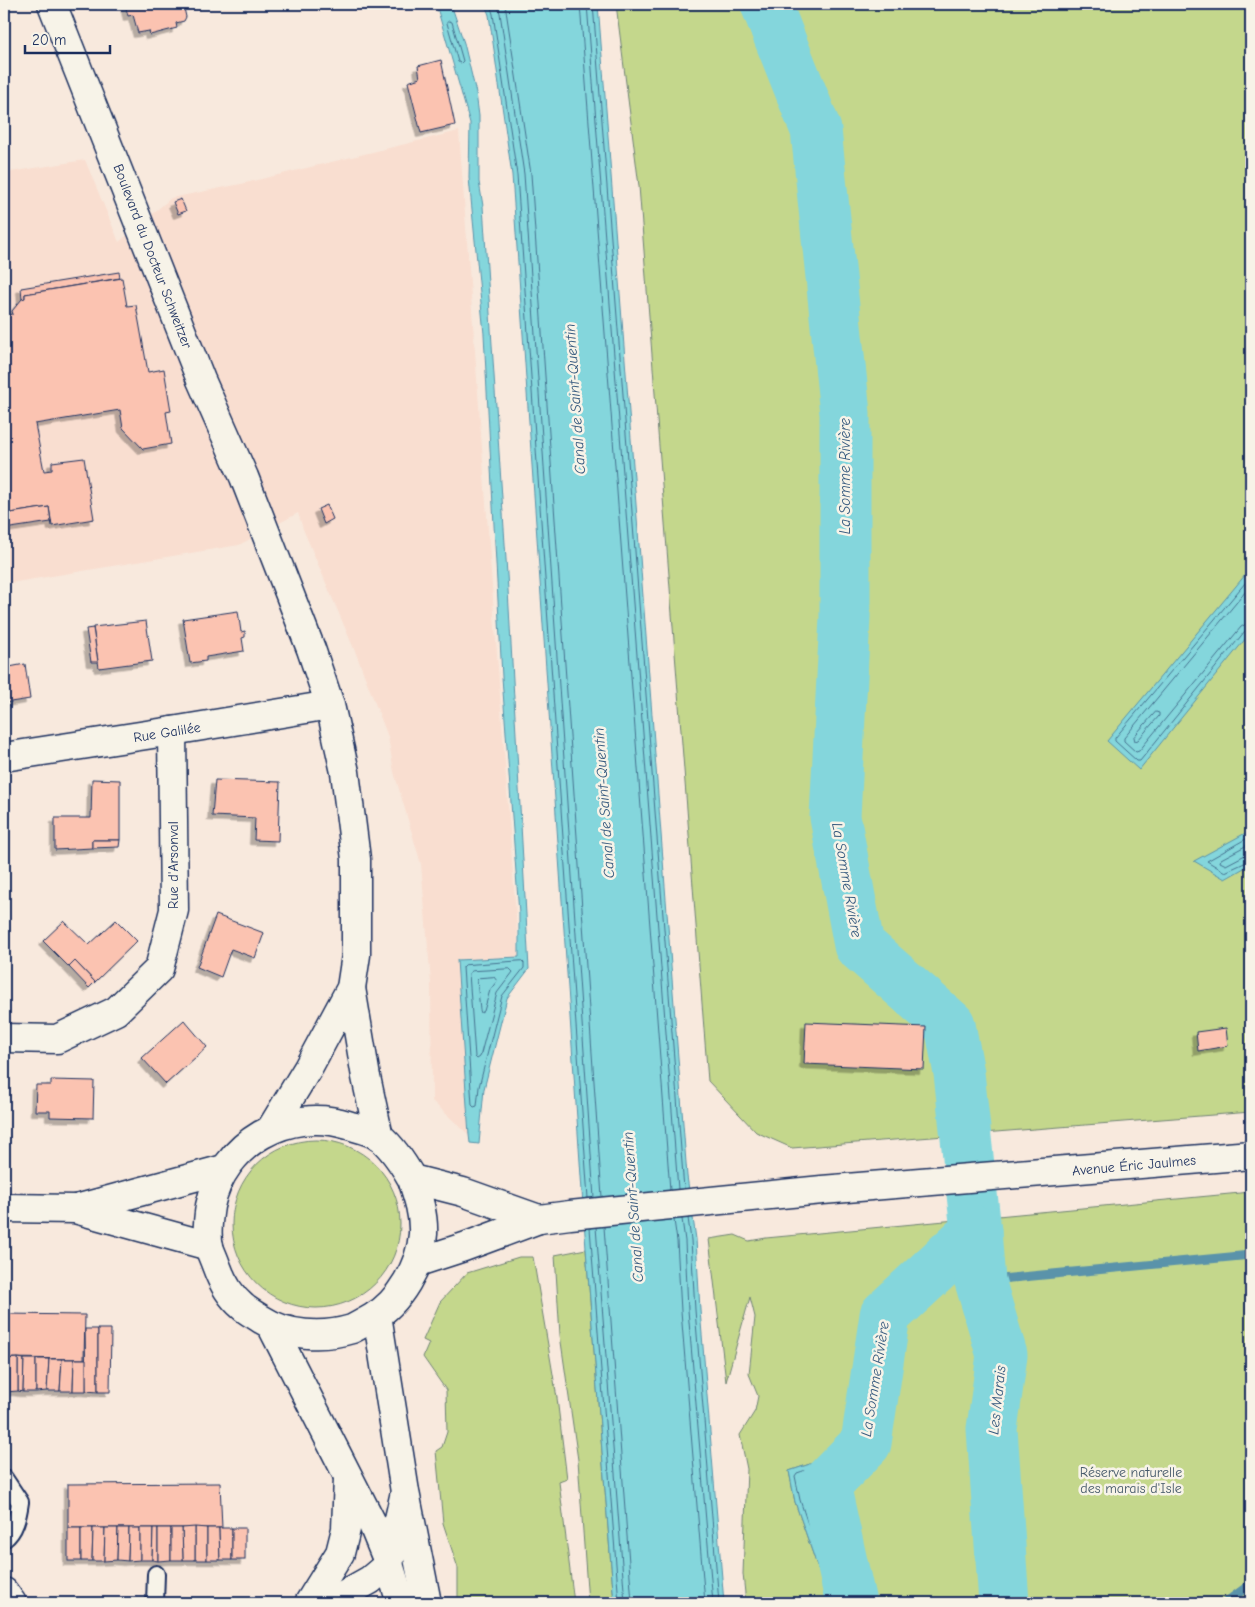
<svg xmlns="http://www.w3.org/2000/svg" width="1255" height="1607" font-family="'Comic Neue',sans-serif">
<defs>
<filter id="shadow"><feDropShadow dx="-4.5" dy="4.5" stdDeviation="0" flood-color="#0004"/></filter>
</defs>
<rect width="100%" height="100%" fill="#f8e9dd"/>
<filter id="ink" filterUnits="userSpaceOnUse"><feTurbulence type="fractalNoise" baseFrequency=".02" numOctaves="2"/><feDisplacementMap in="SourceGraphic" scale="10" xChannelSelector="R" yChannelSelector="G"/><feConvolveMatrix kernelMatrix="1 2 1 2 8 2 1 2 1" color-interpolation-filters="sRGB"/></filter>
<g filter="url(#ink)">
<path fill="#f9ded0" d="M459 131 519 957 463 1035 469 1135 432 1101 431 983 421 864 394 772 388 737 357 656 303 529 298 513 239 545 4 584V173L85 160 119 242 171 198 241 184Z"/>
<g fill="#c4d78c" stroke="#708375">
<path d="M616 4H1251V1112L792 1148 756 1132 708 1081 639 186Z"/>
<circle cx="316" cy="1224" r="84"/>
<path d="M1251 1192V1603H873L845 1499V1484L816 1462 789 1471 795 1502 830 1603H746L743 1574 747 1469 740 1435 755 1411 758 1396 749 1374 755 1317 750 1297 726 1382 709 1239 735 1235 749 1241 766 1238Z"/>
<path d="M586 1249 614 1603H588L578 1460 560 1335 555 1255Z"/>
<path d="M519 1257H533L557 1398 567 1479 559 1482 574 1603H458V1568L443 1523 436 1451 442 1447 447 1432 446 1390 423 1357 429 1343 423 1340 440 1302 467 1273Z"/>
</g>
<g fill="#84d6dc" stroke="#5a93aa">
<path d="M436 4H451L464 43 476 93 479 116V182L483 206 508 590 529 969 507 998 484 1089 479 1144 470 1143 469 1135 457 960 519 957V914L502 677 484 334 469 178 470 123Z"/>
<path d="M485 4H598L687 1176 696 1239 700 1310 724 1603H614L586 1249 512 175 489 15Z"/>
<path d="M1251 568V632L1139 770 1107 741Z"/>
<path d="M1251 830V864L1225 879 1194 861Z"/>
<path d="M816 1462 824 1463 845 1484V1499L873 1603H830L795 1502 789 1471Z"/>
</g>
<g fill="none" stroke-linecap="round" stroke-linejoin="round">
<g stroke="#457290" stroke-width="1">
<path d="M490 4 493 14 517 175 588 1198"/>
<path d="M497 4 500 13 524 174 594 1198"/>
<path d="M505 4 531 174 602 1197"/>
<path d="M580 4 670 1190"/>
<path d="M587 4 678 1189"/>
<path d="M593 4 684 1189"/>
<path d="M449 21 452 22 463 61 461 63 458 62 447 23Z"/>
<path d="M1251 576 1115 738V741L1137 761H1140L1245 631 1251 629"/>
<path d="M1251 585 1124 738V741L1136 752 1139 751 1241 627 1246 624 1251 623"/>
<path d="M1156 712 1159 713V716L1138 740 1135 741 1134 737Z"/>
<path d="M1251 836 1207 861 1225 872 1251 860"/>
<path d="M1251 843 1221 859 1220 862 1226 865 1245 855 1251 854"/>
<path d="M522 961 524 963V968L502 996 479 1087 477 1106 474 1107 472 1105 463 967 465 965Z"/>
<path d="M510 969 513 972 497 993 480 1057 477 1059 475 1057 469 973 472 971Z"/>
<path d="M494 977 497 981 490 990 484 1011 481 1013 480 1010 477 980 479 978Z"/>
<path d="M688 1218 691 1240 695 1310 719 1603"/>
<path d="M682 1219 685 1241 688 1310 713 1603"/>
<path d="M674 1220 677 1241 681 1311 705 1603"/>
<path d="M596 1227 625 1603"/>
<path d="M604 1227 632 1603"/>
<path d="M590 1228 619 1603"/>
<path d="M817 1482 826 1492 827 1504 851 1592 849 1595 846 1593 813 1497 811 1484Z"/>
<path d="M834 1603 800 1500 795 1476 797 1473C824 1464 821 1465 840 1487V1500L868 1603"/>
<path d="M840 1603C839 1578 797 1495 804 1478L817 1473 819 1474 834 1489V1501L862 1603"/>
</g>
<g stroke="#5a93aa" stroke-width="9">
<path d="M980 1281 1251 1255"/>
<path d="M1225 1603 1251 1584"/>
</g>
<g stroke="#84d6dc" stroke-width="51">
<path d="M766 4 816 130 845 414V617L835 817 859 945 950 1025 959 1073 976 1231 885 1315 866 1443 825 1485 851 1603"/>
<path d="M976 1231 980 1281 1002 1355 992 1429 1004 1603"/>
</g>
</g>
<g fill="#fbc3b1" stroke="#1b2f5e" filter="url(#shadow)">
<path d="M125 4H183L186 17 184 21 176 23 177 28 150 35 149 31 138 33 133 15 128 16Z"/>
<path d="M441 60 455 125 421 133 408 82 420 78 418 66Z"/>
<path d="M181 199 186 211 178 214 173 202Z"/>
<path d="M119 272 120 278 25 294V298L22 299 21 288Z"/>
<path d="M122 278 127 306 136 305 148 372 164 369 171 411 166 412 171 444 143 449 123 428 120 410 35 424 44 471 52 470V462L84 458 94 519 52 526 49 507 4 514V316L13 314 12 311 22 299 25 298V294Z"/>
<path d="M327 505 333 519 324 524 318 509Z"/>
<path d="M49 507 51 522 4 529V514Z"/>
<path d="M238 611 241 632 245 631V637L242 638 244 651 206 657V661L190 663 183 619Z"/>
<path d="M146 621 152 661 99 668 93 627Z"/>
<path d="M93 628 98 662H91L86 629Z"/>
<path d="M25 664 30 699 4 703V668Z"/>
<path d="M92 779 120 780V840H92V848L55 850V818H91Z"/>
<path d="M215 780 280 782 278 841 254 840 255 818 212 816Z"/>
<path d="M92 840H120L119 847 92 848Z"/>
<path d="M216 915 264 933 255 958 231 949 221 977 197 967Z"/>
<path d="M116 920 137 941 95 982 75 961 69 967 43 941 64 921 89 945Z"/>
<path d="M75 961 95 982 89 988 69 967Z"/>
<path d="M184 1020 207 1047 166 1084 142 1058Z"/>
<path d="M806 1022 926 1027 924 1069 804 1064Z"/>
<path d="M1226 1028 1228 1046 1198 1051 1196 1032Z"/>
<path d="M51 1080 94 1081 93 1118 50 1117V1111H35L36 1085H51Z"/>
<path d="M4 1314 85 1315 84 1359 4 1358Z"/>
<path d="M85 1329H98V1392L86 1391Z"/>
<path d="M98 1329H111L110 1392H98Z"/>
<path d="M4 1358 6 1359 5 1392H4Z"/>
<path d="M18 1358 24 1359 23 1392 18 1391Z"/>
<path d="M18 1358V1391L5 1392 6 1359Z"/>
<path d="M24 1359H36V1392H23Z"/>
<path d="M36 1359H49L47 1391 36 1392Z"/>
<path d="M49 1359H62L60 1391H47Z"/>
<path d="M62 1359H74L73 1391H60Z"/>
<path d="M74 1359H86V1391H73Z"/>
<path d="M220 1483 222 1528H68V1484Z"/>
<path d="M195 1527 207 1528V1560H195Z"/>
<path d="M195 1527V1560H183L182 1528Z"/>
<rect x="68" y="1528" width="13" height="33"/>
<path d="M81 1528H93L92 1561H81Z"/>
<path d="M93 1528H105L104 1561H92Z"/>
<path d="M105 1528H118L117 1560 104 1561Z"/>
<path d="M118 1528H129L128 1561 117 1560Z"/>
<path d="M129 1528H140V1560L128 1561Z"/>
<path d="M140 1528H153L152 1560H140Z"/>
<path d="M153 1528H158V1561L152 1560Z"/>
<path d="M158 1528H171V1560L158 1561Z"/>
<path d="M171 1528H182L183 1560H171Z"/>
<path d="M207 1528H219L220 1560H207Z"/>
<path d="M219 1528H232V1560H220Z"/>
<rect x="232" y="1528" width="13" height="32"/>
</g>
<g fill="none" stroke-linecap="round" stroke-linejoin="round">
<g stroke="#1b2f5e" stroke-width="20">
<g id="lane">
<path d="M4 1478 20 1502C18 1516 15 1531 4 1539"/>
<path d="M155 1603 156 1574"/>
</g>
</g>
<g stroke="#1b2f5e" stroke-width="31">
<g id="street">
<path d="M4 757 172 731 330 705"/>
<path d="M4 1038 57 1039 116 1011 159 969 174 910 172 731"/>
<path d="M4 1592 12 1603"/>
<path d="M309 1603 340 1553 346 1529 348 1477"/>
<path d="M329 1603 370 1580 389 1564 405 1492"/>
</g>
</g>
<g stroke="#1b2f5e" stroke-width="31">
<g id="secondary">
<path d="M52 4 201 380 244 477 311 649 330 705 345 772 356 859V955L351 988 308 1068 271 1129"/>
<path d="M351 988 366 1077 379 1137"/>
<path d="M412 1179C418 1197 424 1215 423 1234 421 1265 399 1303 372 1318 365 1322 358 1326 352 1329 322 1338 287 1336 261 1319 255 1315 247 1311 242 1306 230 1296 221 1279 216 1265 214 1259 211 1253 209 1247 206 1234 208 1219 210 1206 223 1143 288 1106 348 1125 358 1128 372 1131 380 1137 393 1148 404 1165 412 1179L463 1192 539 1219"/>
<path d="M4 1208 75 1209 209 1246"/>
<path d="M76 1209 224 1169"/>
<path d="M418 1262 464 1247 539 1219 570 1215 822 1190 1251 1155"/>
<path d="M377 1315 405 1492 427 1603"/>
<path d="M271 1325 373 1525 389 1564 401 1603"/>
</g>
</g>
<use href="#lane" stroke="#f7f3e8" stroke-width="16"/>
<use href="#street" stroke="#f7f3e8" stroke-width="28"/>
<use href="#secondary" stroke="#f7f3e8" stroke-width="28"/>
</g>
</g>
<g text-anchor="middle" stroke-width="5" stroke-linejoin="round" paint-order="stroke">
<g font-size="14" fill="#1b2f5e" stroke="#f7f3e8">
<text transform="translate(153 256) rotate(69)" y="5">Boulevard du Docteur Schweitzer</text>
<text transform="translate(167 732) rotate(-9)" y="5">Rue Galilée</text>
<text transform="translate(173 865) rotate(-90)" y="5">Rue d'Arsonval</text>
<text transform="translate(1134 1165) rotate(-5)" y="5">Avenue Éric Jaulmes</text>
</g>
<g font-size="14" fill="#45596a" stroke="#f7f3e8">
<text x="1131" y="1477">Réserve naturelle<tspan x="1131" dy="16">des marais d'Isle</tspan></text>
</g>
<g font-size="15" font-style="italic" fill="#35597e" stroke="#f7f3e8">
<text transform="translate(575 399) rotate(-94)" y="5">Canal de Saint-Quentin</text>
<text transform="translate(845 476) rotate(-90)" y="5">La Somme Rivière</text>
<text transform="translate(604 803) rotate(-94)" y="5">Canal de Saint-Quentin</text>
<text transform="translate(847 880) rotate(80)" y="5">La Somme Rivière</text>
<text transform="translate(633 1207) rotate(-94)" y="5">Canal de Saint-Quentin</text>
<text transform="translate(875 1379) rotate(-81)" y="5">La Somme Rivière</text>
<text transform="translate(997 1400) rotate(-84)" y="5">Les Marais</text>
</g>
</g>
<rect width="1255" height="1607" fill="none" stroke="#f7f3e8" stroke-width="20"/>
<rect x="10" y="10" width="1235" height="1587" fill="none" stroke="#1b2f5e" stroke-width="2" filter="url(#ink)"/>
<path d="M25 45v8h85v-8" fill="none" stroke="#1b2f5e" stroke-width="2.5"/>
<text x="32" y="45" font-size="15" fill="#1b2f5e" stroke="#f7f3e8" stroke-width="4" paint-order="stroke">20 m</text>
</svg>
